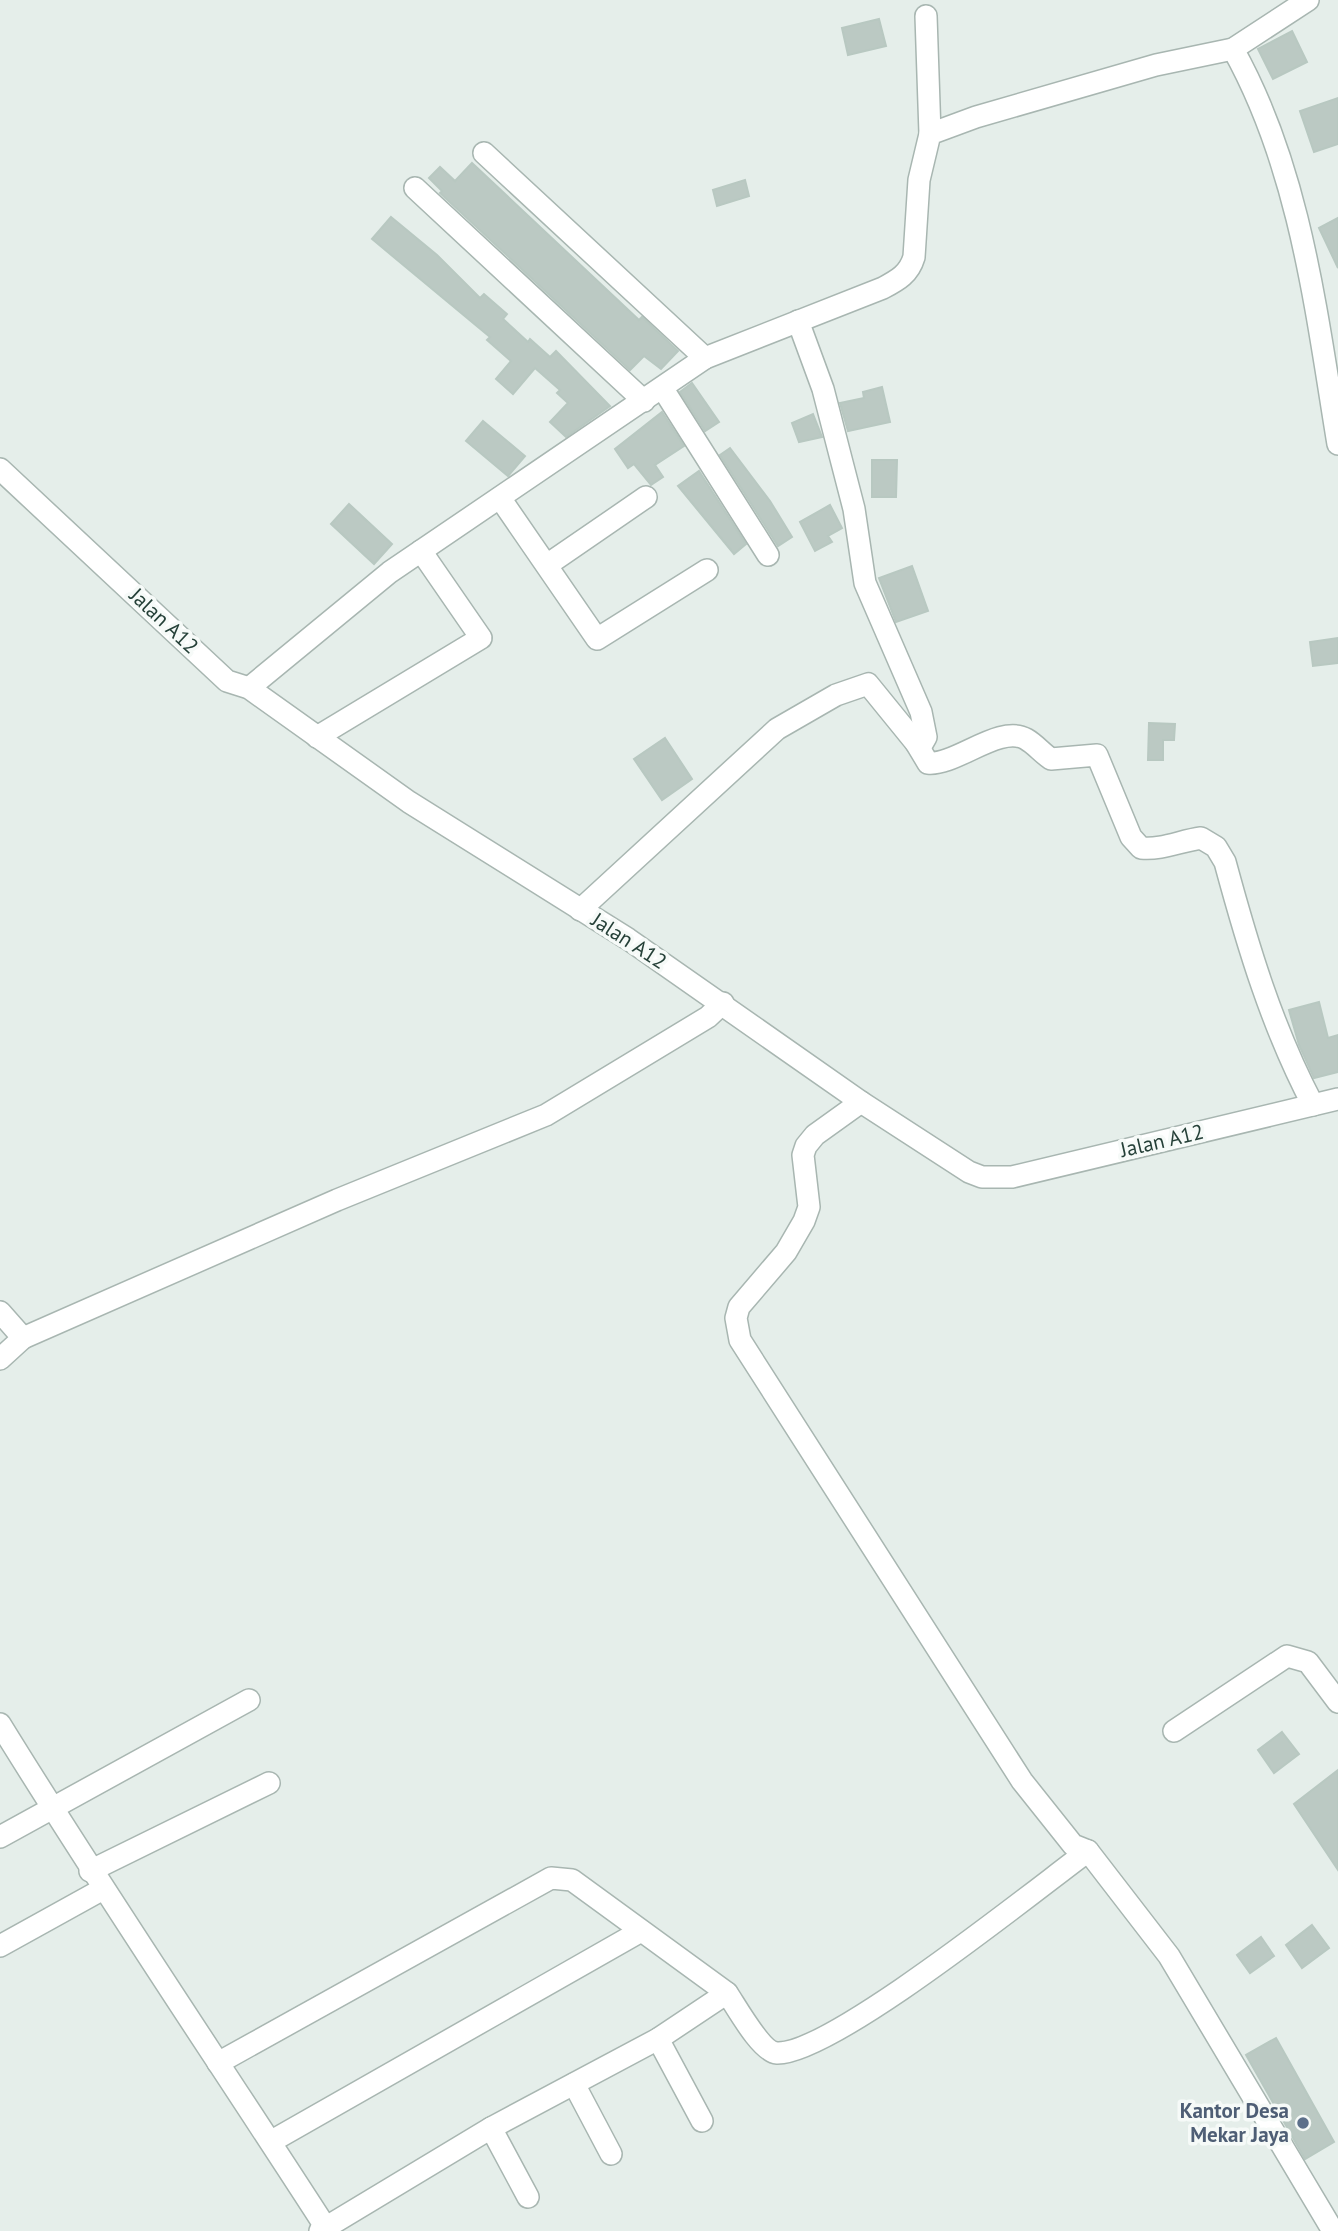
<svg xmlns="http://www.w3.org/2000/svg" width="1338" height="2231" font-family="'PT Sans',sans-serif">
<rect width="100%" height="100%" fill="#e5eeea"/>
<g fill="#bbc9c3" stroke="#b8c8c1" stroke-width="2">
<path d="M879 19 886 46 848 55 842 28Z"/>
<path d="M1292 31 1307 62 1273 79 1258 49Z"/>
<path d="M1338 98V144L1314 152 1300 111Z"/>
<path d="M472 163 639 320 642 317 678 351 661 369 644 356 630 370 440 193 442 191 429 178 440 167 455 181Z"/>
<path d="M745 180 749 196 717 206 713 190Z"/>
<path d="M391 217 437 255 480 298 484 294 507 314 503 319 528 342 530 339 550 357 556 351 610 406 566 437 550 422 568 403 557 393 560 390 535 368 513 394 496 379 511 361 487 340 490 337 372 239Z"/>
<path d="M1338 218V268L1319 228Z"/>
<path d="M692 383 719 422 705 431 680 392Z"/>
<path d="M882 387 890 422 848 431 840 403 864 398 863 392Z"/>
<path d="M662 412 684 446 655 465 663 477 651 485 634 464 628 468 615 449Z"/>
<path d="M813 414 822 437 799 442 792 423Z"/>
<path d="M483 421 525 456 508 476 466 441Z"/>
<path d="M730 448 770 501 792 537 778 546 720 455Z"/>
<path d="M872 460H897L896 497H872Z"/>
<path d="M699 471 746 544 734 554 678 486Z"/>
<path d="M349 504 392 544 374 564 331 524Z"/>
<path d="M830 505 842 528 828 536 832 542 815 551 800 522Z"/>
<path d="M912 566 928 611 896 622 879 578Z"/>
<path d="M1338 638V663L1313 666 1310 642Z"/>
<path d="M1149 723 1175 724 1174 740H1163V760H1148Z"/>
<path d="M665 738 692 779 662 800 634 759Z"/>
<path d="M1319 1002 1328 1038 1338 1035V1072L1314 1078 1299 1045 1289 1010Z"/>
<path d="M1282 1732 1299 1754 1274 1773 1258 1750Z"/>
<path d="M1338 1770V1870L1294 1804Z"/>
<path d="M1312 1925 1329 1948 1302 1968 1286 1945Z"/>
<path d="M1261 1937 1274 1956 1250 1973 1237 1955Z"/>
<path d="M1276 2038 1334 2142 1305 2159 1246 2055Z"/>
</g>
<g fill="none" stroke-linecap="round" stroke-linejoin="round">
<g stroke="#a8b6b1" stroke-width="24">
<g id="minor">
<path d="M926 16 930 134"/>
<path d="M1233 49C1300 169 1316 310 1338 444"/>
<path d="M484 153 705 358"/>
<path d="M415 188 644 401"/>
<path d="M798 321 823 389 854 509 865 583 921 712 926 737 922 744 916 743"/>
<path d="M663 389 768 555"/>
<path d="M0 469 227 681 249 688 409 802 628 939 861 1102 969 1172 982 1177H1012L1338 1099"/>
<path d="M500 498 597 639 707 570"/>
<path d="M547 565 646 497"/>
<path d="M249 688 390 572 705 358 883 288C898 280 909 274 914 257L919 180 930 134 976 117 1156 65 1233 49 1308 0"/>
<path d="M317 737 481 638 421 551"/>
<path d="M580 910 777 729 836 695 868 684 916 743 928 763C955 766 1000 724 1026 739 1035 744 1042 753 1051 759L1097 755 1131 837 1141 848C1162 850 1180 841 1201 838L1216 847 1225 862C1248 947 1272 1027 1313 1105"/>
<path d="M861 1102 815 1135 806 1146 803 1155 809 1207 804 1221 786 1252 739 1307 736 1318 740 1340 1022 1781 1073 1845 1088 1851 1169 1956 1333 2231"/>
<path d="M0 1312 23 1338 0 1359"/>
<path d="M23 1338 337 1200 546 1115 708 1017 723 1003"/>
<path d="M0 1724C106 1896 219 2062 328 2231"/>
<path d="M1174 1731 1287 1656 1308 1662 1338 1702"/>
<path d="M0 1837 249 1700"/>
<path d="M90 1871 269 1783"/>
<path d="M0 1946 103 1889"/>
<path d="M658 2039 702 2121"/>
<path d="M218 2063 551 1878 572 1880 727 1993"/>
<path d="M574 2084 611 2154"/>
<path d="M491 2128 528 2197"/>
<path d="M272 2141 641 1931"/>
<path d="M320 2231 491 2128 658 2039 727 1993C736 2006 761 2052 777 2053 831 2055 1035 1890 1088 1851"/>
</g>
</g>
<use href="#minor" stroke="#fff" stroke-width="21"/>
</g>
<circle fill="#5c6f8a" stroke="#f6faf8" stroke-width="2.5" cx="1303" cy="2123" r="7"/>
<g text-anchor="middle" stroke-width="7" stroke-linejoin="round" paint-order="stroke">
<g font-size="21" fill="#254038" stroke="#f6faf8">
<text transform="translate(164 621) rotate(43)" y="7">Jalan A12</text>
<text transform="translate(629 941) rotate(33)" y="7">Jalan A12</text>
<text transform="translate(1162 1141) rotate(-13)" y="7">Jalan A12</text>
</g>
<g font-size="21" font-weight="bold" fill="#4e5e75" stroke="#f6faf8" text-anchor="end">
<text x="1289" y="2118">Kantor Desa<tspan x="1289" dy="24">Mekar Jaya</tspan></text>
</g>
</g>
</svg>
